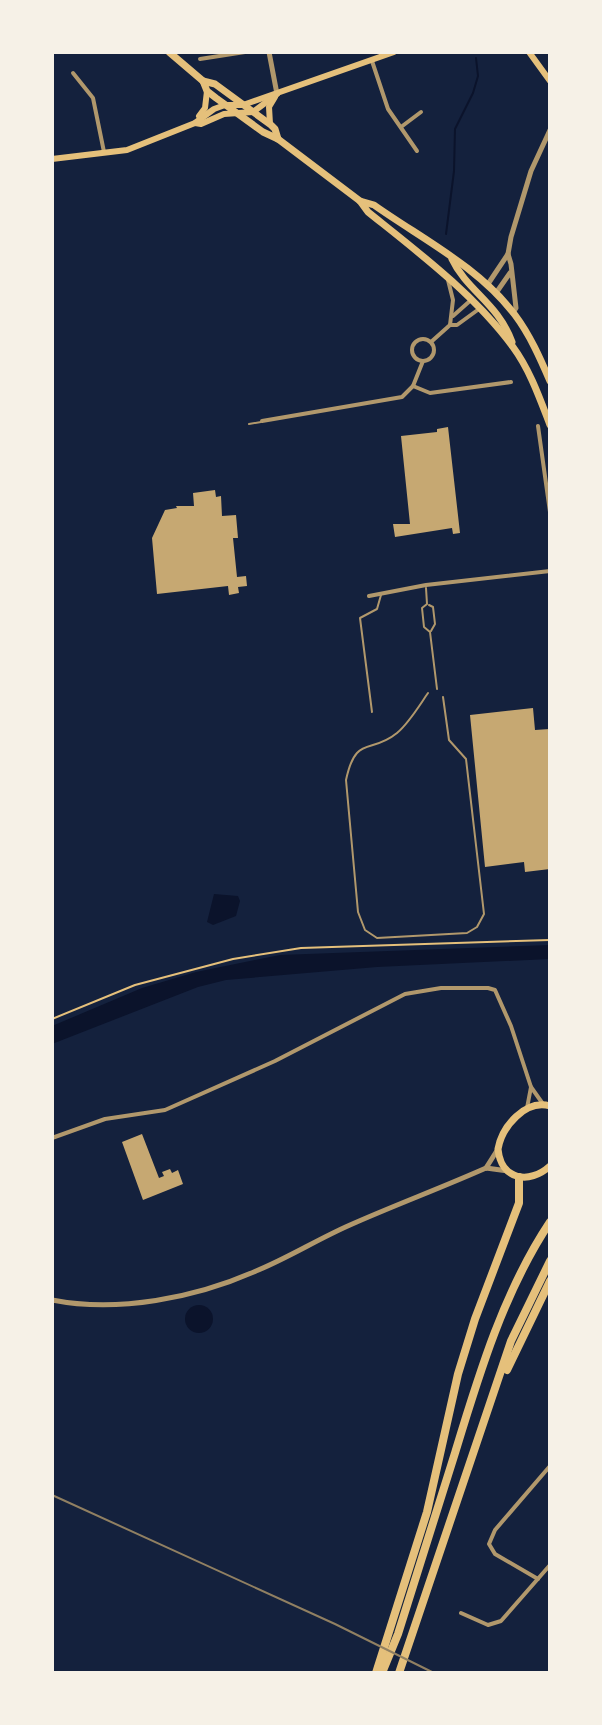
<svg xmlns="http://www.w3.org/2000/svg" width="602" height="1725" font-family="'Exo 2',sans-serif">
<rect width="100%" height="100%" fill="#14213d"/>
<g fill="#0b132b">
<path d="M214 894 238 896 240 901 236 916 213 925 207 922Z"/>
<path d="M550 945V959L377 967 226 980 198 987 52 1044V1026L142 988 196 972 280 955Z"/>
<circle cx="199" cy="1319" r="14"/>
</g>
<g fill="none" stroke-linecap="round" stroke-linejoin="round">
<path stroke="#0b132b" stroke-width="2" d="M446 234 454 171 455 129 473 93 478 76 476 58"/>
</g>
<g fill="#c6a872">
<path d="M448 427 460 533 453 534 452 528 395 537 393 524H410L401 436 437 432V429Z"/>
<path d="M215 490 216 497 221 496 222 516 236 515 238 538H233L237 577 246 576 247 586 238 587 239 593 229 595 228 586 157 594 152 538 165 510 177 508 176 506H194L193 493Z"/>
<path d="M533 708 535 730 550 729V869L525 872 524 862 485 867 470 715Z"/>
<path d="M142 1134 159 1178 164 1176 162 1172 170 1169 172 1173 178 1170 183 1184 143 1200 122 1142Z"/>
</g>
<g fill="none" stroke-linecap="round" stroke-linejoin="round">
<path stroke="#e5c07b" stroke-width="2" d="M52 1019 135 985 233 959 301 948 550 940"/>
<g stroke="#b1986c" stroke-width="2">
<path d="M249 424 261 422"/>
<path d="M426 588 427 604 422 608 424 627 430 632 437 689"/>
<path d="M429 605 433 607 435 624 431 631"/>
<path d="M428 693C419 706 409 723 397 733 370 755 356 734 346 780L358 912 365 930 377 938 467 933 477 927 484 914 466 759 449 740 443 697"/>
<path d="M372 712 360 618 377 609 381 595"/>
</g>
<g stroke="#b1986c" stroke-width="4">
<path d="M200 59 245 52"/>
<path d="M372 61 388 109 417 151"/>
<path d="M73 73 93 98 104 152"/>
<path d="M401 127 421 112"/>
<path d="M448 280 453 300 450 325"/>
<path d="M453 316 471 300"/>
<circle cx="423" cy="350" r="11"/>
<path d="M431 342 450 325H457L479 309"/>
<path d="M413 386 430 393 511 382"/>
<path d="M262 421 402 397 413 386 423 361"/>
<path d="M538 426 550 512"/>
<path d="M369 596 426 585 550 571"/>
<path d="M527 1108 531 1087"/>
<path d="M52 1138 105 1119 165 1110 275 1061 405 994 441 988H488L495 990 511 1026 531 1087 543 1104"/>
<path d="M538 1579 495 1554 489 1544 495 1530 550 1466"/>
<path d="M461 1613 488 1625 501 1621 550 1565"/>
</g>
<g stroke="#b1986c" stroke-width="5">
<path d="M269 52 277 94"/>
<path d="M488 284 508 254"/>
<path d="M496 293 510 273"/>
<path d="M513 313 516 308 511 264 508 254 511 237 531 171 550 130"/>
<path d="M486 1168 498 1149"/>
<path d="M52 1300C118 1313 195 1298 256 1271 288 1258 318 1239 350 1225 395 1205 441 1188 486 1168L508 1171"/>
</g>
<g stroke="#e5c07b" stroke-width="6">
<path d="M529 52 550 81"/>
<path d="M199 116 205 108 207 91"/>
<path d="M195 123 201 124 224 114 253 112 277 94"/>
<path d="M270 124 269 107 275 97"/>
<path d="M52 159 127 150 195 123 214 109 225 105H243L394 52"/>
</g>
<path stroke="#e5c07b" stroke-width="7" d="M550 1106C525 1099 502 1127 498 1149 501 1180 529 1185 550 1166"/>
<g stroke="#e5c07b" stroke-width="7">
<path d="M169 52 203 81 207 91 216 98 263 132 278 139 360 201 368 212C418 252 475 295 513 347 530 370 540 399 550 425"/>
<path d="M203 81 215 84 271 125 275 129 278 139"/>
<path d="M360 201 374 205C422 239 479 267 515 315 530 335 540 358 550 381"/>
<path d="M452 259C467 291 498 303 512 342"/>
</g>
<g stroke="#e5c07b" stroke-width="8">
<path d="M507 1370 550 1281"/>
<path d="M376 1673 427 1512 458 1374 475 1319 519 1203V1177"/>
<path d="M382 1673 398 1634C417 1574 436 1514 455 1453 479 1374 504 1291 550 1222"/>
<path d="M399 1673 511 1341 550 1261"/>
</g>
<path stroke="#918062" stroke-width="2" d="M52 1495 335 1624 434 1673"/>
</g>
<rect width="602" height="1725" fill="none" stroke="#f6f1e7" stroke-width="108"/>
</svg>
